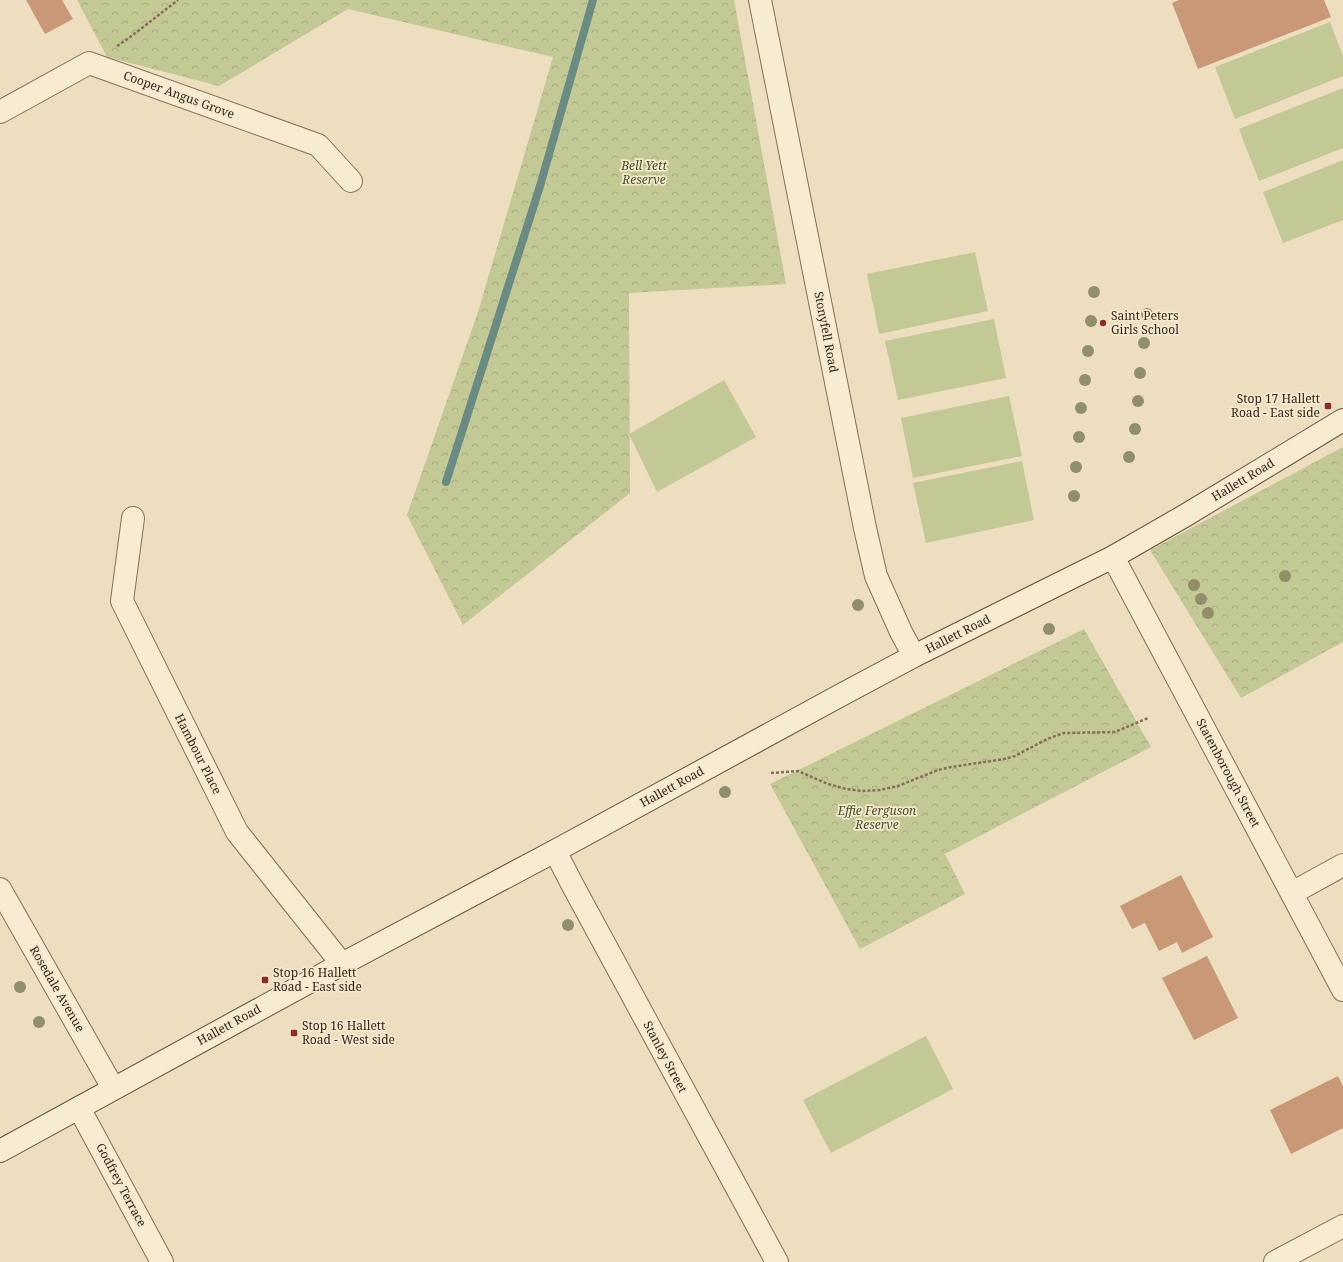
<svg xmlns="http://www.w3.org/2000/svg" width="1343" height="1262" font-family="'Noto Serif',serif">
<defs>
<pattern id="park-crowns" width="20" height="18" patternUnits="userSpaceOnUse"><rect width="20" height="18" fill="#c3c994"/><path d="M2 6a3 3 0 1 1 6 0M12 15a3 3 0 1 1 6 0" fill="none" stroke="#a8ad7f"/></pattern>
</defs>
<rect width="100%" height="100%" fill="#ecdebf"/>
<g fill="url(#park-crowns)">
<path d="M77 0H734L786 284 629 293 630 493 463 625 407 515 478 312 553 57 348 9 219 86 107 57Z"/>
<path d="M1343 447V642L1241 698 1150 550Z"/>
<path d="M1084 629 1151 747 945 854 965 894 860 949 770 784Z"/>
</g>
<g fill="#c3c994">
<path d="M1330 22 1343 56V76L1235 119 1215 67Z"/>
<path d="M1343 88V148L1259 181 1239 129Z"/>
<path d="M1343 160V220L1283 243 1263 192Z"/>
<path d="M975 252 988 311 879 334 867 274Z"/>
<path d="M994 319 1006 378 898 400 885 341Z"/>
<path d="M724 380 756 437 657 492 629 434Z"/>
<path d="M1009 396 1022 456 913 478 901 418Z"/>
<path d="M1022 461 1034 520 926 543 913 483Z"/>
<path d="M926 1036 953 1089 831 1153 803 1100Z"/>
</g>
<g fill="none" stroke-linecap="round" stroke-linejoin="round">
<path stroke="#6a8b83" stroke-width="8" d="M446 482 540 186 593 0"/>
</g>
<g fill="#c99876">
<path d="M26 0H62L73 19 45 34Z"/>
<path d="M1179 0H1324L1331 17 1198 69 1172 3Z"/>
<path d="M1181 875 1213 937 1182 953 1177 942 1159 951 1145 923 1132 929 1120 906Z"/>
<path d="M1207 956 1238 1018 1194 1040 1162 978Z"/>
<path d="M1338 1076 1343 1086V1128L1291 1154 1270 1110Z"/>
</g>
<g fill="none" stroke-linecap="round" stroke-linejoin="round">
<g stroke="#846f58" stroke-width="24">
<g id="minor">
<path d="M0 112 89 63 318 145 351 181"/>
<path d="M133 518 122 601 237 832 342 964"/>
<path d="M1113 557 1343 990"/>
<path d="M555 851 572 884 777 1262"/>
<path d="M0 889 113 1088"/>
<path d="M1292 893 1343 865"/>
<path d="M79 1108 162 1262"/>
<path d="M1275 1262 1343 1226"/>
</g>
</g>
<g stroke="#846f58" stroke-width="24">
<path id="tertiary" d="M760 0 865 528 876 576 901 632 914 656"/>
</g>
<g stroke="#65503c" stroke-width="24">
<path id="secondary" d="M0 1151 342 964 555 851 841 695 914 656 1113 557 1186 515 1343 420"/>
</g>
<g stroke="#846f58" stroke-width="2.5" stroke-dasharray="3 2" stroke-linecap="butt">
<path d="M117 46 129 38 178 0"/>
<path d="M771 773 798 771 828 784 846 789 862 791 880 790 898 786 938 770 951 767 1004 759 1015 756 1047 739 1064 733 1115 732 1148 718"/>
</g>
<use href="#minor" stroke="#f7ecd2" stroke-width="22"/>
<use href="#tertiary" stroke="#f7ecd2" stroke-width="22"/>
<use href="#secondary" stroke="#f7ecd2" stroke-width="22"/>
</g>
<g fill="#908f6a">
<circle cx="1094" cy="292" r="6"/>
<circle cx="1147" cy="314" r="6"/>
<circle cx="1091" cy="321" r="6"/>
<circle cx="1144" cy="343" r="6"/>
<circle cx="1088" cy="351" r="6"/>
<circle cx="1140" cy="373" r="6"/>
<circle cx="1085" cy="380" r="6"/>
<circle cx="1138" cy="401" r="6"/>
<circle cx="1081" cy="408" r="6"/>
<circle cx="1135" cy="429" r="6"/>
<circle cx="1079" cy="437" r="6"/>
<circle cx="1129" cy="457" r="6"/>
<circle cx="1076" cy="467" r="6"/>
<circle cx="1074" cy="496" r="6"/>
<circle cx="1285" cy="576" r="6"/>
<circle cx="1194" cy="585" r="6"/>
<circle cx="1201" cy="599" r="6"/>
<circle cx="858" cy="605" r="6"/>
<circle cx="1208" cy="613" r="6"/>
<circle cx="1049" cy="629" r="6"/>
<circle cx="725" cy="792" r="6"/>
<circle cx="568" cy="925" r="6"/>
<circle cx="20" cy="987" r="6"/>
<circle cx="39" cy="1022" r="6"/>
</g>
<g fill="#902b2c" stroke="#f4e9ce" stroke-width="1.5">
<circle cx="1103" cy="323" r="4"/>
<rect x="1324" y="402" width="8" height="8" rx="2"/>
<rect x="261" y="976" width="8" height="8" rx="2"/>
<rect x="290" y="1029" width="8" height="8" rx="2"/>
</g>
<g text-anchor="middle" stroke-width="3.5" stroke-linejoin="round" paint-order="stroke">
<g font-size="12" fill="#34271c" stroke="#f4e9ce">
<text transform="translate(179 95) rotate(20)" y="4">Cooper Angus Grove</text>
<text transform="translate(826 332) rotate(79)" y="4">Stonyfell Road</text>
<text transform="translate(1243 480) rotate(-31)" y="4">Hallett Road</text>
<text transform="translate(958 634) rotate(-27)" y="4">Hallett Road</text>
<text transform="translate(198 754) rotate(63)" y="4">Hambour Place</text>
<text transform="translate(1228 773) rotate(62)" y="4">Statenborough Street</text>
<text transform="translate(672 787) rotate(-29)" y="4">Hallett Road</text>
<text transform="translate(57 989) rotate(60)" y="4">Rosedale Avenue</text>
<text transform="translate(229 1025) rotate(-29)" y="4">Hallett Road</text>
<text transform="translate(665 1057) rotate(62)" y="4">Stanley Street</text>
<text transform="translate(121 1185) rotate(62)" y="4">Godfrey Terrace</text>
</g>
<g font-size="12" font-style="italic" fill="#444f24" stroke="#f4e9ce">
<text x="644" y="170">Bell Yett<tspan x="644" dy="14">Reserve</tspan></text>
<text x="877" y="815">Effie Ferguson<tspan x="877" dy="14">Reserve</tspan></text>
</g>
<g font-size="12" fill="#34271c" stroke="#f4e9ce" text-anchor="start">
<text x="1111" y="320">Saint Peters<tspan x="1111" dy="14">Girls School</tspan></text>
<text x="1320" y="403" text-anchor="end">Stop 17 Hallett<tspan x="1320" dy="14">Road - East side</tspan></text>
<text x="273" y="977">Stop 16 Hallett<tspan x="273" dy="14">Road - East side</tspan></text>
<text x="302" y="1030">Stop 16 Hallett<tspan x="302" dy="14">Road - West side</tspan></text>
</g>
</g>
</svg>
